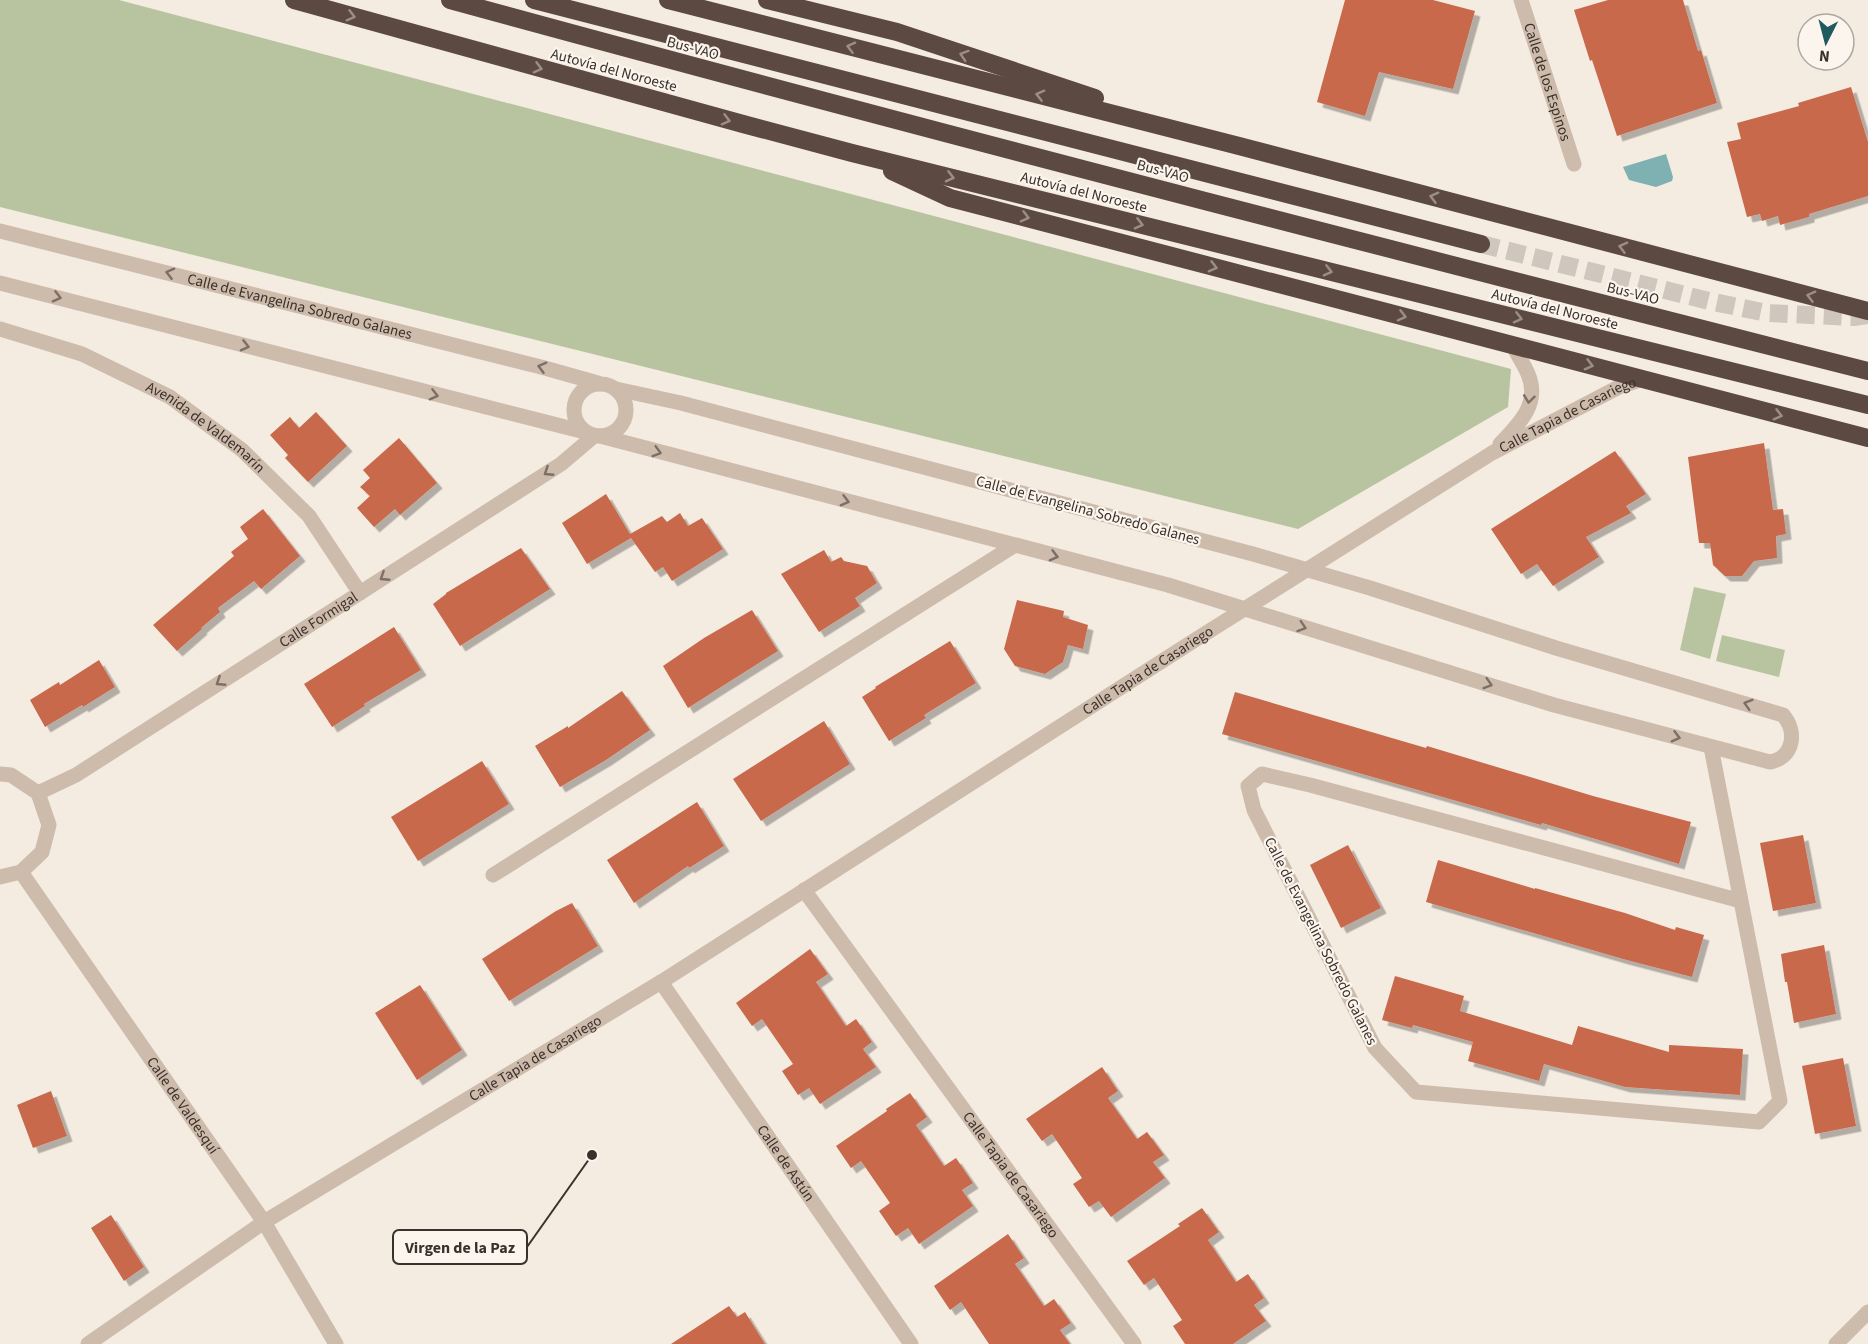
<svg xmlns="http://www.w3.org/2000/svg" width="1868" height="1344" font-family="'Source Sans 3',sans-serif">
<defs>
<filter id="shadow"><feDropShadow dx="5.5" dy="5.5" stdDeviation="0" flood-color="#0004"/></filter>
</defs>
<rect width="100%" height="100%" fill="#f4ebe1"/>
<g fill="#b8c4a0">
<path d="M0 0H119L1511 369 1508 407 1298 529 0 207Z"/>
<path d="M1694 587 1726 594 1710 659 1680 650Z"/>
<path d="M1722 635 1785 650 1779 677 1716 661Z"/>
</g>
<path fill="#7fb0b2" d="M1666 154 1673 177 1672 181 1656 187 1629 180 1623 167Z"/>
<g fill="#c8694b" filter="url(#shadow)">
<path d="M1345 0H1433L1475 11 1453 89 1379 72 1365 116 1317 102Z"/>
<path d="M1608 0H1683L1698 51 1701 50 1717 103 1617 136 1592 60 1590 61 1574 10Z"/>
<path d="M1851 87 1868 142V196L1809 214V217L1780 225 1778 216 1762 221 1760 214 1747 217 1727 142 1741 139 1737 123 1799 106 1798 103Z"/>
<path d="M316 412 347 446 308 482 285 458 288 455 270 435 290 417 299 428Z"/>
<path d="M399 438 437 483 400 515 395 509 374 527 357 508 370 496 360 487 370 478 363 470Z"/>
<path d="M1764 443 1773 510 1783 509 1786 534 1776 536 1777 558 1754 561 1742 576H1725L1713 565 1710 543H1699L1688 457Z"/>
<path d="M1615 451 1646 494 1626 506 1631 513 1586 537 1599 557 1553 586 1537 564 1521 574 1491 529Z"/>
<path d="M606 494 630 534 662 516 667 522 680 513 688 526 702 518 723 549 672 581 663 567 655 572 631 538 587 564 562 523Z"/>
<path d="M263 509 300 556 261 589 254 581 218 608 220 612 201 628 202 629 177 651 153 625 234 556 231 552 248 539 240 527Z"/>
<path d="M521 548 550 589 460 646 433 604 446 594V593Z"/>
<path d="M824 550 831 562 841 557 844 561 867 566 877 583 855 598 860 606 819 632 781 574Z"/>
<path d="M1017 600 1064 611 1063 617 1088 625 1083 649 1068 645 1063 662 1045 674 1015 666 1004 649Z"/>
<path d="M752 610 778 651 688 708 663 666 704 638Z"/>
<path d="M394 627 421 670 364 704 365 706 332 727 304 684Z"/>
<path d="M950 641 976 683 924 715 926 718 889 741 862 697 876 688 875 687Z"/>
<path d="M99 660 115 687 83 707 82 705 45 727 30 700 59 682 60 685Z"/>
<path d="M622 691 650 730 606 760 560 787 535 746 568 726V728Z"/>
<path d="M1235 692 1426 748 1427 746 1593 796 1691 822 1679 864 1542 823 1541 825 1222 734Z"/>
<path d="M824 721 850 764 761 821 733 779Z"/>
<path d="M482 761 509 804 418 861 391 817Z"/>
<path d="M697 802 724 846 689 868 688 866 634 903 607 860Z"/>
<path d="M1803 835 1816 903 1773 911 1760 843Z"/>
<path d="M1348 845 1381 908 1341 928 1310 865Z"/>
<path d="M1438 860 1535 889V888L1625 913 1675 930 1676 927 1704 935 1692 977 1623 959 1426 902Z"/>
<path d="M572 903 598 946 509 1001 482 959 556 911Z"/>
<path d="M1824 945 1836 1014 1794 1023 1787 982H1785L1781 954Z"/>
<path d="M810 949 828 974 816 982 846 1026 856 1019 872 1042 863 1049 876 1067 820 1104 809 1088 798 1095 782 1071 793 1064 762 1019 752 1026 736 1003Z"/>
<path d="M1395 976 1464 996 1460 1011 1572 1045 1578 1026 1669 1052V1045L1743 1049 1740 1095 1625 1087 1544 1064 1539 1081 1468 1061 1473 1042 1413 1025 1412 1028 1382 1020Z"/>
<path d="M420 985 462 1050 417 1080 375 1013Z"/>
<path d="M1843 1058 1856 1126 1815 1134 1802 1066Z"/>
<path d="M1102 1067 1118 1091 1108 1098 1137 1139 1147 1132 1164 1155 1153 1162 1165 1178 1111 1217 1099 1201 1089 1207 1073 1184 1082 1178 1052 1134 1042 1141 1026 1119Z"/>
<path d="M51 1091 67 1136 33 1148 17 1105Z"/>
<path d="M910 1093 927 1117 916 1125 944 1166 956 1158 973 1183 962 1190 973 1206 919 1244 908 1228 896 1236 879 1211 890 1203 861 1161 851 1168 836 1146 887 1111 886 1109Z"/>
<path d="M1202 1208 1219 1232 1208 1240 1236 1282 1248 1274 1264 1298 1254 1305 1266 1321 1233 1344H1185L1173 1326 1182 1320 1154 1278 1144 1285 1127 1261 1180 1226 1178 1224Z"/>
<path d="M111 1215 144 1267 124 1281 91 1228Z"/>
<path d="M1008 1234 1024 1258 1015 1264 1044 1306 1054 1299 1071 1323 1060 1330 1070 1344H989L961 1302 950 1310 934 1286Z"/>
<path d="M729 1306 737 1317 745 1312 765 1344H671Z"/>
</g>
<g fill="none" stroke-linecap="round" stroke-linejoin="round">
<path stroke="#cfc6bd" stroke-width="18" stroke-dasharray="18 9" stroke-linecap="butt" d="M1481 244 1709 301 1767 313 1854 317 1868 315"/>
<g stroke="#cdbbac" stroke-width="15">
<path id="s1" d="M1521 0 1574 164"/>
<path id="s2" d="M0 231 541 367 598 383"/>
<path d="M0 283 585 432"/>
<path id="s3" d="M0 329 82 354 170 397 242 450 309 516 360 593"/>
<circle cx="600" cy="410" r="26"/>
<path d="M600 436 1168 585 1554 705 1770 762C1793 758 1798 732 1783 715L1556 648 1370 588 1253 554 681 403 616 389"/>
<path d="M1500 444C1518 425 1541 404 1528 374 1524 364 1517 355 1513 345"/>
<path d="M1711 747 1780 1101 1759 1122 1416 1092 1375 1048 1254 810 1248 786 1262 774 1310 785 1741 901"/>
<path d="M0 774 11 775 38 793 49 825 42 852 21 872 0 877"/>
<path id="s4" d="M38 793 76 775 561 464 594 436"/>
<path id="s5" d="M21 872 264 1222 336 1344"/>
<path d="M493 875 1015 545"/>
<path id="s6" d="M804 890 1134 1344"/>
<path id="s7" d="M661 982 911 1344"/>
<path id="s8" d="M88 1344 264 1222 661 982 1195 640 1492 453 1619 387 1643 379"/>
<path d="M1836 1344 1868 1312"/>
</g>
<g stroke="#5c4a42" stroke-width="18">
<path d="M294 0 743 124 852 153 1868 405"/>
<path d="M450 0C921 129 1394 251 1868 371"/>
<path d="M534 0 1481 244"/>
<path d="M668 0 1239 146 1868 311"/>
<path d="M767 0 897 32 1095 98"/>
<path d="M892 171 950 198 1868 438"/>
</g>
</g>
<defs><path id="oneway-chevron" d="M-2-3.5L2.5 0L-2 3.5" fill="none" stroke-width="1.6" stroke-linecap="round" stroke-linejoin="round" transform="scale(1.5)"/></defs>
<g stroke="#9c8e87">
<use href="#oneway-chevron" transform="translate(351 16) rotate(15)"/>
<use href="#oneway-chevron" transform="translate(851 47) rotate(-166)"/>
<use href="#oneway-chevron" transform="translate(964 55) rotate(-162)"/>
<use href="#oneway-chevron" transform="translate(538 68) rotate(15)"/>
<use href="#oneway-chevron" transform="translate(1040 95) rotate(-166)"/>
<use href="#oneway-chevron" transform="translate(726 120) rotate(15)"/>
<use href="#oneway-chevron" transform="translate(950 177) rotate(14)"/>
<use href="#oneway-chevron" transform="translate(1434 197) rotate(-165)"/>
<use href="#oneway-chevron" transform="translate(1025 217) rotate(15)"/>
<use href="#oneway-chevron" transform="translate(1139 224) rotate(14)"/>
<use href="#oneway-chevron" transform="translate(1623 247) rotate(-165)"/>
<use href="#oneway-chevron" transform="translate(1213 267) rotate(15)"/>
<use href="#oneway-chevron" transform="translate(1328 271) rotate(14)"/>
<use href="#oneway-chevron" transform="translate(1811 296) rotate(-165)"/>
<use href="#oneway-chevron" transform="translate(1402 316) rotate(14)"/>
<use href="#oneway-chevron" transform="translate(1518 318) rotate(14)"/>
<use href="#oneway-chevron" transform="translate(1589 365) rotate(15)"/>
<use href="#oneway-chevron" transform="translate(1778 415) rotate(15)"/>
</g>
<g stroke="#7d6f65">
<use href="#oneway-chevron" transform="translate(170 273) rotate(-166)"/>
<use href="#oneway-chevron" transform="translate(57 297) rotate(14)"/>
<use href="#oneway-chevron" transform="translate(245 346) rotate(14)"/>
<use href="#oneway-chevron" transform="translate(542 367) rotate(-165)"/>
<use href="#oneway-chevron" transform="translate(434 395) rotate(14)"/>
<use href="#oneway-chevron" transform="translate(1529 399) rotate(97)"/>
<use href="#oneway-chevron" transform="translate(657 452) rotate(16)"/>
<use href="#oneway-chevron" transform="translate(548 472) rotate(147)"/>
<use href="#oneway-chevron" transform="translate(845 501) rotate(15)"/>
<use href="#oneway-chevron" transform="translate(1054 556) rotate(15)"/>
<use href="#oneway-chevron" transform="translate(384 577) rotate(147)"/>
<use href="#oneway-chevron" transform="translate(1302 627) rotate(18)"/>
<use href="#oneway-chevron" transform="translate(220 682) rotate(147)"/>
<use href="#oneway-chevron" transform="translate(1488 684) rotate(17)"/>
<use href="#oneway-chevron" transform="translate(1748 704) rotate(-163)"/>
<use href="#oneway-chevron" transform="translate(1676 737) rotate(15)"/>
</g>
<g text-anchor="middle" stroke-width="4.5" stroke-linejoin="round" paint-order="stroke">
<g font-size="15" fill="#3b302b" stroke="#fbf5ee">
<text transform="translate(693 48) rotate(15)" y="5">Bus-VAO</text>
<text transform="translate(614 70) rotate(15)" y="5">Autovía del Noroeste</text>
<text dy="5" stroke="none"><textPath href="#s1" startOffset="86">Calle de los Espinos</textPath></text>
<text transform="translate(1163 171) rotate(15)" y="5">Bus-VAO</text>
<text transform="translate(1084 192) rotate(14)" y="5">Autovía del Noroeste</text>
<text transform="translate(1633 293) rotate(14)" y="5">Bus-VAO</text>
<text dy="5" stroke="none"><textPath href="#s2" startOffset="309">Calle de Evangelina Sobredo Galanes</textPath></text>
<text transform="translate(1555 309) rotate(14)" y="5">Autovía del Noroeste</text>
<text dy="5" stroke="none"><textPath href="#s8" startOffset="1748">Calle Tapia de Casariego</textPath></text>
<text dy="5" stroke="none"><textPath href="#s3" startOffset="230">Avenida de Valdemarín</textPath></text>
<text transform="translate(1088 510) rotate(15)" y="5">Calle de Evangelina Sobredo Galanes</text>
<text dy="5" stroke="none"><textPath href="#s4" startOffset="330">Calle Formigal</textPath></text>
<text dy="5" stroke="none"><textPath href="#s8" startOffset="1256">Calle Tapia de Casariego</textPath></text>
<text transform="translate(1321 941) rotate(63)" y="5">Calle de Evangelina Sobredo Galanes</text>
<text dy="5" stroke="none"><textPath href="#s8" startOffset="531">Calle Tapia de Casariego</textPath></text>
<text dy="5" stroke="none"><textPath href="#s5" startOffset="284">Calle de Valdesquí</textPath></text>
<text dy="5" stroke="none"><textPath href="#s7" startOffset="220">Calle de Astún</textPath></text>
<text dy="5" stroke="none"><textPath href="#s6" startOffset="352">Calle Tapia de Casariego</textPath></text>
</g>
</g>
<path fill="none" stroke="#3b302b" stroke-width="2" d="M592 1155L527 1247"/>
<circle fill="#3b302b" stroke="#fbf5ee" stroke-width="2" cx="592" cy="1155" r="6"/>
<rect fill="#fbf5ee" stroke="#3b302b" stroke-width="2" x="393" y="1230" width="134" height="34" rx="6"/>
<g font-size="16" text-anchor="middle" font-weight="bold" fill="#3b302b">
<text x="460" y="1253">Virgen de la Paz</text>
</g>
<g transform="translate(1826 42) rotate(186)"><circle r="28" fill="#fbf5ee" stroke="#aea6a0" stroke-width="1.5"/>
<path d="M0-4.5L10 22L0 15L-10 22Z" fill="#1f5a5e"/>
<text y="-9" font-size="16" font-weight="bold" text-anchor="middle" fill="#3b302b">N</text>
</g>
</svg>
